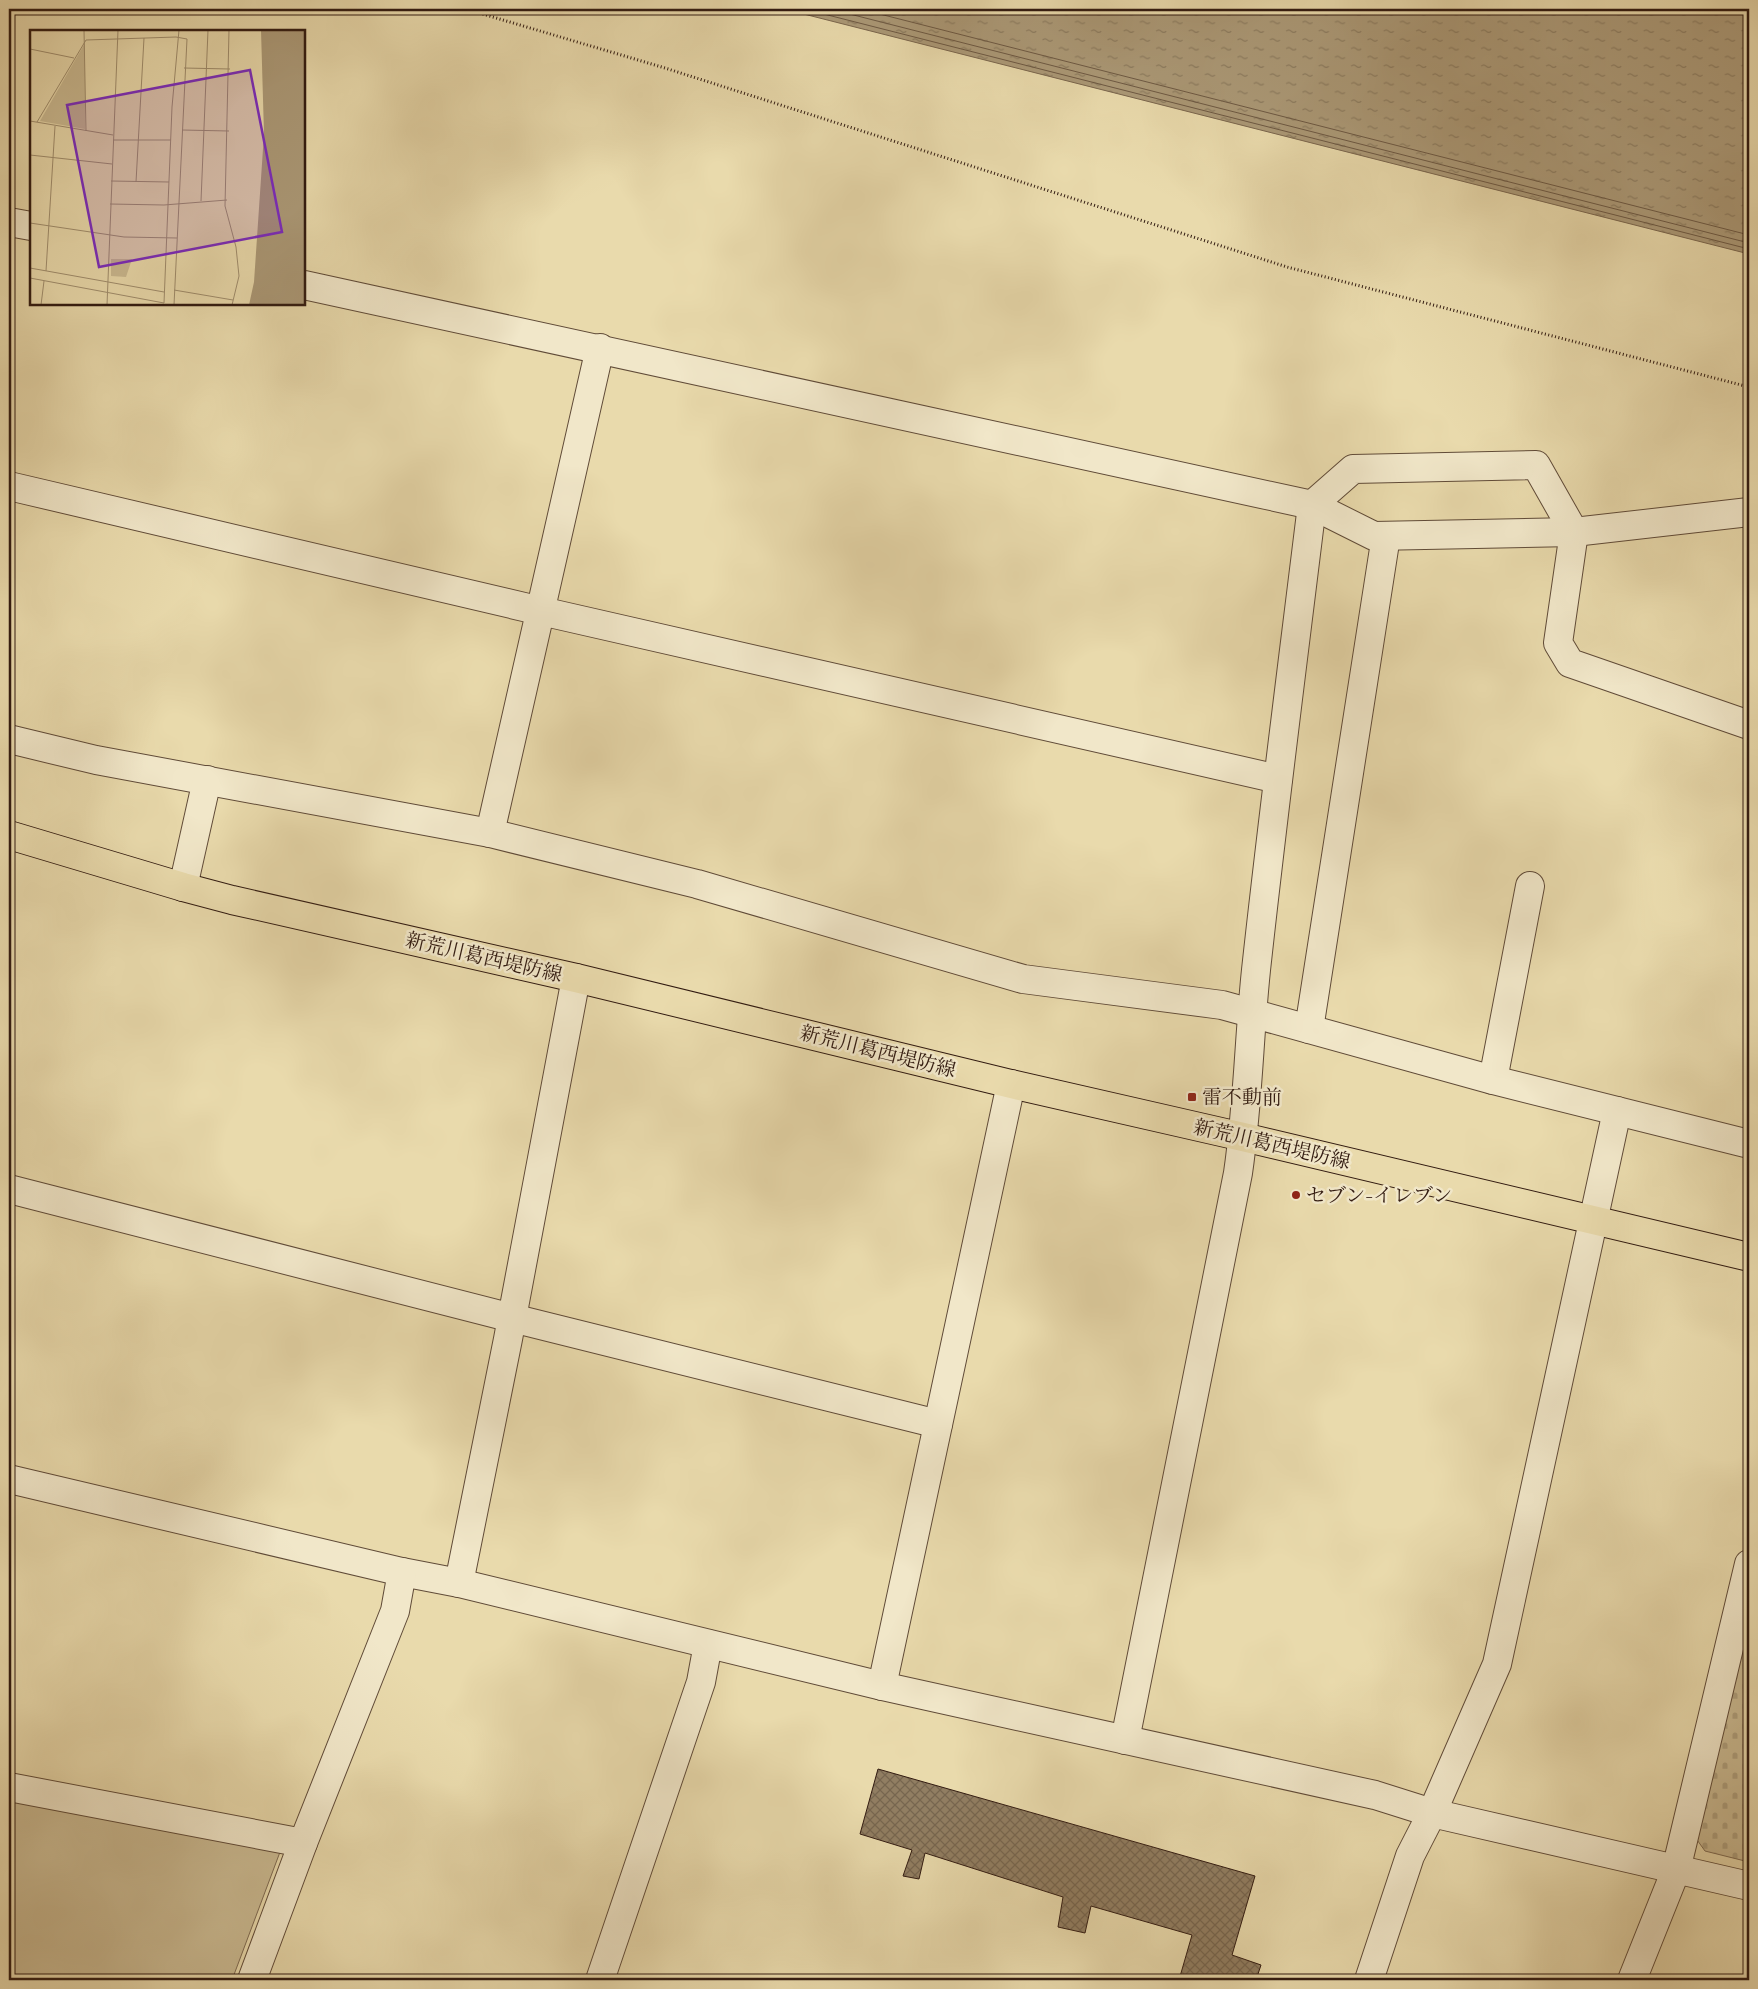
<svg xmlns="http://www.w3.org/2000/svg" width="1758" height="1989" font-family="'Libre Bodoni','Noto Serif JP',serif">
<defs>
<pattern id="cemetery-stones" width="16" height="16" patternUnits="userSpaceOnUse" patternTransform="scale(1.25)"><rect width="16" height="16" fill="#caba92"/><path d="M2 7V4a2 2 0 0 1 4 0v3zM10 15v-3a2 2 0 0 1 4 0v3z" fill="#ae9f7d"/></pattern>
<pattern id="water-ripples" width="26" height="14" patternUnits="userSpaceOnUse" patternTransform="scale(1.25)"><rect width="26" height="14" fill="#ab9977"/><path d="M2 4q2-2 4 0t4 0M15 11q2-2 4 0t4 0" fill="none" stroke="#8c7c60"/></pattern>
<pattern id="building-cross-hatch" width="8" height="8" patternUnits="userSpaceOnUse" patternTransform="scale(1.25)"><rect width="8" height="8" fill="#917e62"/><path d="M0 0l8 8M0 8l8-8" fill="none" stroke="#77664f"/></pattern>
</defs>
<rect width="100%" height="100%" fill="#e9daac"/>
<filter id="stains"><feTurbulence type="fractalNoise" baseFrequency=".004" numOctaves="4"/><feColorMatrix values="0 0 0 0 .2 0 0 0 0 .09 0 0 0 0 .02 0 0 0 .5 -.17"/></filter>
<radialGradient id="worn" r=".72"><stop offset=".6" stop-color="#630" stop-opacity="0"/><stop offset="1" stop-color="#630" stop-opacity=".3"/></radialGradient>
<path fill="url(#cemetery-stones)" stroke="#7e6a52" d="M1745 1628 1749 1629V1862L1705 1851 1695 1837Z"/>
<path fill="#caba92" stroke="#7e6a52" d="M9 1800 280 1852 232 1980H9Z"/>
<path fill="url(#water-ripples)" stroke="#7b674e" d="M784 9H1749V254Z"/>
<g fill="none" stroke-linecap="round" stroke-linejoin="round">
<g stroke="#6e5a44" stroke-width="1">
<path d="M804 9 1749 249"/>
<path d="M830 9 1749 243"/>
<path d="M860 9 1749 235"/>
</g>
</g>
<path fill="url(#building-cross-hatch)" stroke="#321b11" d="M878 1769 1255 1876 1232 1955 1261 1965 1256 1980H1179L1192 1935 1091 1906 1085 1933 1058 1927 1063 1897 925 1853 919 1879 903 1876 912 1850 860 1834Z"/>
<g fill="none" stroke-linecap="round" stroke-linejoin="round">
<g stroke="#604b38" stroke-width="30">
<g id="minor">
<path d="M9 222 31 226"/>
<path d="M304 285 1312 505 1374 536 1574 532 1749 512"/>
<path d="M9 486 541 611 1278 779"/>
<path d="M9 739 96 760 490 833 697 884 1023 979 1222 1005 1493 1080 1749 1144"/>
<path d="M490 833 600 348"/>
<path d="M183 887 207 780"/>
<path d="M1309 1029 1386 536"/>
<path d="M1493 1080 1530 886"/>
<path d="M9 1189 512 1318 938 1424"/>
<path d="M9 1479 402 1572 459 1583 882 1686 1375 1795 1432 1813 1749 1886"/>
<path d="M459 1583 508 1339 576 978"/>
<path d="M882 1686 1011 1084"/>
<path d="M1125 1740 1238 1173C1248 1105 1249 1037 1256 970 1273 814 1293 660 1312 505L1353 469 1536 465 1574 532 1558 643 1570 663 1749 725"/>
<path d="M9 1787 303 1843"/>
<path d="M252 1980 303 1843 395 1611 402 1572"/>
<path d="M600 1980 701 1682 708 1644"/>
<path d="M1369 1980 1410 1856 1432 1813 1497 1664 1617 1111"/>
<path d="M1632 1980 1676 1870 1749 1564"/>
</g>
</g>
<g stroke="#321b11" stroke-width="30">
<path id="major" d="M9 835 183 887 232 900 576 978 1011 1084 1243 1137 1749 1257"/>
</g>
<path stroke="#321b11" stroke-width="3" stroke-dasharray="1 2.5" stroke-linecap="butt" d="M466 9 665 68 1287 267 1749 387"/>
<use href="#minor" stroke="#f1e7c9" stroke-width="28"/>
<use href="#major" stroke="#e9daac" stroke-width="28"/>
</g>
<g fill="#8f2418" stroke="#f1e7c9" stroke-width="2">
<rect x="1187" y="1092" width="10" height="10" rx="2.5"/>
<circle cx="1296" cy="1195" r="5"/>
</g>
<g text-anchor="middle" stroke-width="5" stroke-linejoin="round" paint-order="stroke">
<g font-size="20" fill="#321b11" stroke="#f1e7c9">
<text transform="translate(484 957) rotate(13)" y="7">新荒川葛西堤防線</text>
<text transform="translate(878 1051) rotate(14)" y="7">新荒川葛西堤防線</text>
<text transform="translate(1272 1144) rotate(13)" y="7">新荒川葛西堤防線</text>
</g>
<g font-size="20" fill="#321b11" stroke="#f1e7c9" text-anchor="start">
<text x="1202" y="1104">雷不動前</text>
<text x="1306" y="1202">セブン-イレブン</text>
</g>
</g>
<g transform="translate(30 30)">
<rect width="275" height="275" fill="#e9daac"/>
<path d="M81 229H102L96 247 81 246Z" fill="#caba92"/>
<path d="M55 13V99L10 91Z" fill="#caba92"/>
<path d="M231 0H275V275H219L224 252 234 104Z" fill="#ab9977"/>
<path fill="none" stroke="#a08e6e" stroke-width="1" d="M54 0 56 101M199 0 195 176 206 217 209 246 202 275M0 19 44 28M154 38 200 39M0 91 83 105M7 92 56 10 146 7 157 9 144 275M152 100 199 101M83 110H141M0 125 82 134M81 151 139 152M106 152 114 8M171 171 178 0M80 174 134 175 197 170M0 193 94 207 147 208M0 238 134 262M16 241 25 96M0 248 134 273 142 77 149 0M144 260 203 270M11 275 14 251M77 275 88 0"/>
<path fill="#7b2cbf" fill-opacity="0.15" stroke="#7b2cbf" stroke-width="2.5" d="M220 40 252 202 69 237 37 75Z"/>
<rect width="275" height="275" fill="none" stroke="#321b11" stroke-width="2.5"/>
</g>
<rect width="1758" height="1989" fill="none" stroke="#e9daac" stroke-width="30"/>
<rect x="10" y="10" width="1738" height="1969" fill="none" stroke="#321b11" stroke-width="2.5"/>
<rect x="15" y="15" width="1728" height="1959" fill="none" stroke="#321b11"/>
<rect width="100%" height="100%" filter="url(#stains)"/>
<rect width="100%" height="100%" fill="url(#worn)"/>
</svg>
